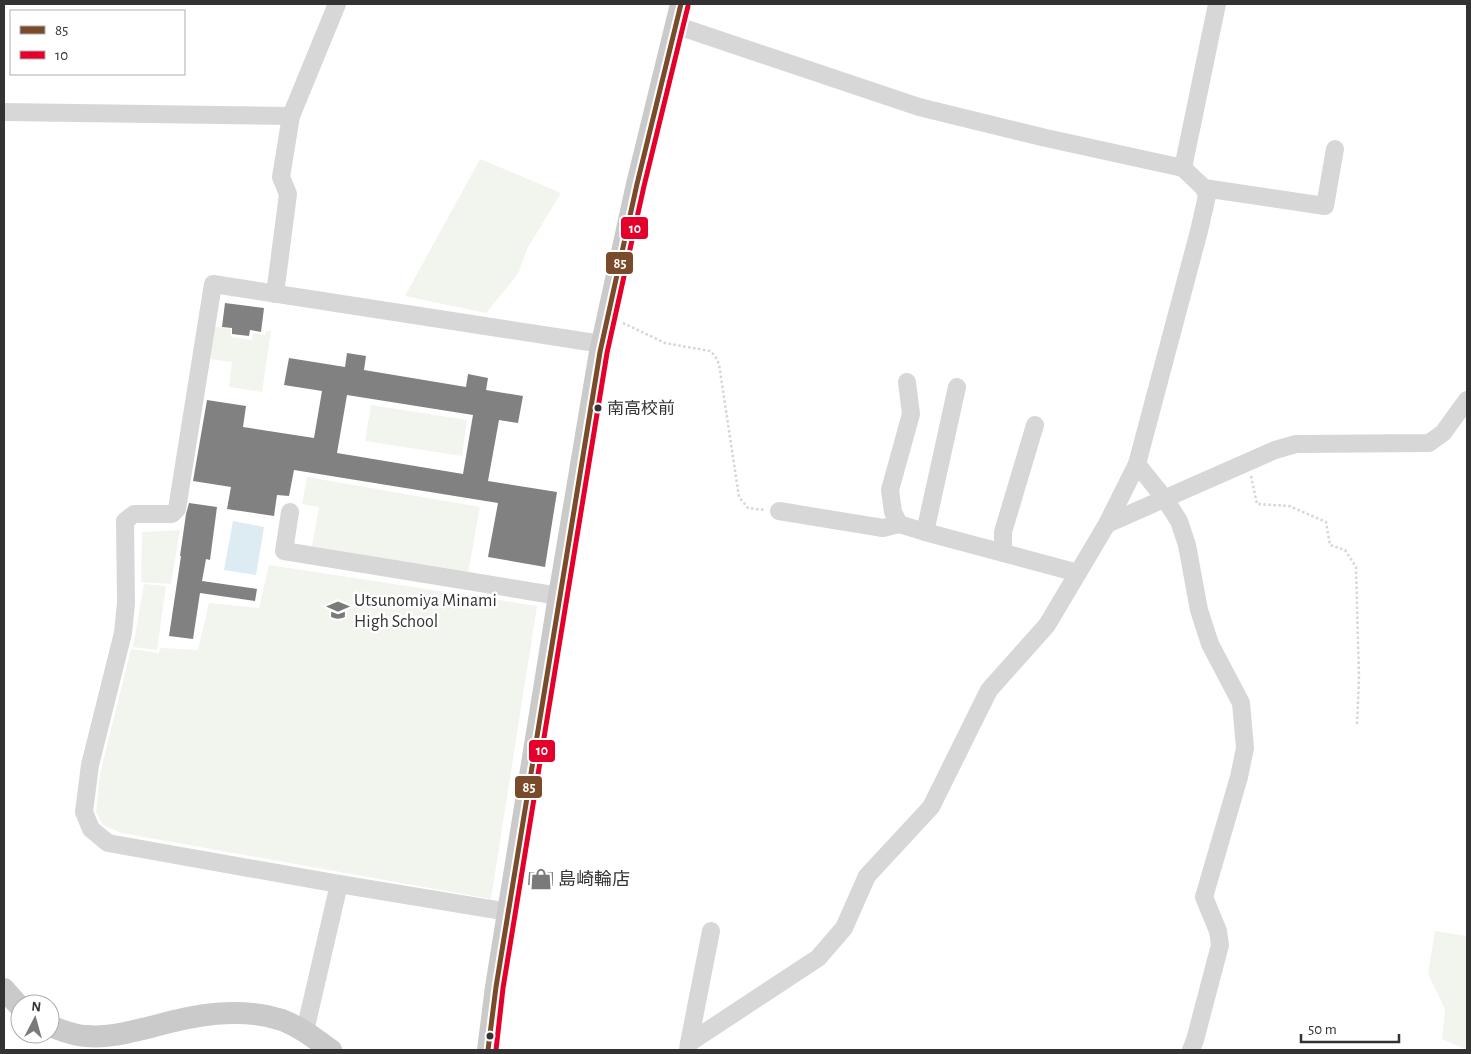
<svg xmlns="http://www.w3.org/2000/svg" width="1471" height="1054" font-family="'Alegreya Sans','Noto Sans JP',sans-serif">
<rect width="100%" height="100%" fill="#fff"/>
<g fill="#f1f5ed">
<path d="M480 159 561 193 527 249 518 274 486 313 405 296Z"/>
<path d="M214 327 231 329V337L252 340 253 333 265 335 266 331H271L262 392 229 387 232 362 210 359Z"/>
<path d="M371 405 467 420 462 456 365 441Z"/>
<path d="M307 477 480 507 468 573 312 546 319 507 302 504Z"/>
<path d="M180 530 171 584 141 582 142 532Z"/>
<path d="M269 565 537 606 491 899 122 833 103 825 96 812 100 774 131 649 159 653 160 648 198 650 209 603 259 608Z"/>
<path d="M144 584 166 586 157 650 133 647Z"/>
<path d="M1435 931 1467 936V1050L1442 1039 1445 1009 1428 974Z"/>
</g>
<path fill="#ddebf3" d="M233 521 264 527 256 575 224 570Z"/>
<g fill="#818181" fill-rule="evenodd">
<path d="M225 303 264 308 261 332 250 330 249 336 232 334V328L222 327Z"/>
<path d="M347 353 366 356 364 370 466 387 468 374 488 378 486 390 523 396 518 423 499 420 488 481 557 492 545 567 488 557 498 503 294 470 289 496 277 495 274 516 227 509 231 487 193 481 207 400 246 406 243 427 314 438 322 391 284 385 289 358 345 367ZM347 395 473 415 463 474 337 453Z"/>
<path d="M189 503 217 507 210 560 206 559 202 581 257 589 255 601 200 593 193 639 169 636 181 556H180L186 514Z"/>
<path d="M529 872H553V886L528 885Z"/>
</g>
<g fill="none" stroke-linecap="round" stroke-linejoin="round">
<g stroke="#d6d6d6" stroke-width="2.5" stroke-dasharray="2.5 2.5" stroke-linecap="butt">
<path d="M623 323 665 343 710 351 715 356 719 364 739 497 748 508 765 510"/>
<path d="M1251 476 1257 504 1289 506 1326 522 1330 545 1345 550 1356 567 1359 679 1357 725"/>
</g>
<g stroke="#d7d7d7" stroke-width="18">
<path d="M675 25 919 107 1046 138 1183 168 1204 188 1207 196 1199 231 1137 464 1107 524 1047 625 989 690 931 807 867 876 844 928 818 958 689 1043 688 1050"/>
<path d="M4 112 291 116"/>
<path d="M1183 168 1217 4"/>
<path d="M1204 188 1325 206 1335 149"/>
<path d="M275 294 288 194 281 177 291 116 337 4"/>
<path d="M907 382 911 414 890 490 893 512 899 524 925 532"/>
<path d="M957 387 925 532 1078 573"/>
<path d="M1137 464 1165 499 1179 521 1187 545 1199 610 1210 644 1241 703 1245 748 1239 777 1204 897 1218 931 1220 945 1195 1040 1191 1050"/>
<path d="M779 511 883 528 899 524"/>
<path d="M290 512 284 551 559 596"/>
<path d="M1107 524 1275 450 1296 444 1429 443 1443 433 1467 400"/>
<path d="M1003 553V532L1035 425"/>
<path d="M509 912 339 884 108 843 91 829 84 812 90 765 123 633 126 603 125 521 134 514H172L177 509 213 284 602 344"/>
<path d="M305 1031 339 884"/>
<path d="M689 1043 711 931"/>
</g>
<g stroke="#cacaca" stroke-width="22">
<path d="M4 989 20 1007"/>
<path d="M50 1026C61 1030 74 1036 87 1036 109 1038 129 1032 151 1027 193 1015 239 1006 282 1020 301 1027 315 1039 331 1050"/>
<path d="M488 1050 496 987 559 596 600 352 637 184 681 4"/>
</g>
<g stroke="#fff" stroke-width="9">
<path id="bus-1" d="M488 1050 496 987 600 352 637 184 681 4"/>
</g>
<g stroke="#fff" stroke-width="9">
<path id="bus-2" d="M496 1050 503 988 607 353 644 186 688 6"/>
</g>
<use href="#bus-1" stroke="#7a4b2a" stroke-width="5"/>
<use href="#bus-2" stroke="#e4002b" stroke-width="5"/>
</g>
<defs>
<g id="school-bare" transform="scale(1.725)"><path d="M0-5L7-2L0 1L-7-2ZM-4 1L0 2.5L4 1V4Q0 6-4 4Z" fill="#7a7a7a" stroke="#fff" stroke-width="2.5" paint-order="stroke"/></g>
<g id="shop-bare" transform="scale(1.725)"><path d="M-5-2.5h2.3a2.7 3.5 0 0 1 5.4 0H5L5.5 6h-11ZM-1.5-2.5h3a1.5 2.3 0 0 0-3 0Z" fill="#7a7a7a" stroke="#fff" stroke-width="2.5" paint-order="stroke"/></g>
</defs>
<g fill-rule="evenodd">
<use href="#school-bare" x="338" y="610"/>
<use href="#shop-bare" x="541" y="879"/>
</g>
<g fill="#333" stroke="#fff" stroke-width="2">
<circle cx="598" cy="408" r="4.5"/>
<circle cx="490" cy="1036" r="4.5"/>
</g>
<g text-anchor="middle" stroke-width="5" stroke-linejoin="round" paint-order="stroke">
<g font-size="17" fill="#333" stroke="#fff" text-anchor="start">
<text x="607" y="414">南高校前</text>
</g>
<g font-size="18" fill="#333" stroke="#fff" text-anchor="start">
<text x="354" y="606">Utsunomiya Minami<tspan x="354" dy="21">High School</tspan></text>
<text x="558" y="885">島崎輪店</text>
</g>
</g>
<g stroke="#fff" stroke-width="2">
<rect x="620" y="216" width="29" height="24" rx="5" fill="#e4002b"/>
<rect x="605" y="251" width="29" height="24" rx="5" fill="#7a4b2a"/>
<rect x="528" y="739" width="28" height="24" rx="5" fill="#e4002b"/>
<rect x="514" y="775" width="29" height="24" rx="5" fill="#7a4b2a"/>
</g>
<g font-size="14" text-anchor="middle" font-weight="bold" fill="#fff">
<text x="635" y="233">10</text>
<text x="620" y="268">85</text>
<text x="542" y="755">10</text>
<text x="529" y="792">85</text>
</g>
<rect width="1471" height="1054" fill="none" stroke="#333333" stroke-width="10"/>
<rect x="10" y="10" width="175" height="65" fill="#ffffff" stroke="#adadad"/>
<rect x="20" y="26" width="25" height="8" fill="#7a4b2a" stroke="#adadad"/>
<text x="55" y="35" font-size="15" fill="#333333">85</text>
<rect x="20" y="51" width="25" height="8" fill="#e4002b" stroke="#adadad"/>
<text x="55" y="60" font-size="15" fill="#333333">10</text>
<g transform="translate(35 1019) rotate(6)"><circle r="24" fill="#ffffff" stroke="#adadad"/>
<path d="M0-4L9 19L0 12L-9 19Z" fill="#7a7a7a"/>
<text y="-8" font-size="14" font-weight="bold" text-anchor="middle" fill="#333333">N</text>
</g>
<path d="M1301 1034v8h98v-8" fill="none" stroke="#333333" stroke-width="2.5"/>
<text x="1308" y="1034" font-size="15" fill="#333333" stroke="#ffffff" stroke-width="4" paint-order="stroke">50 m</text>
</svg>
